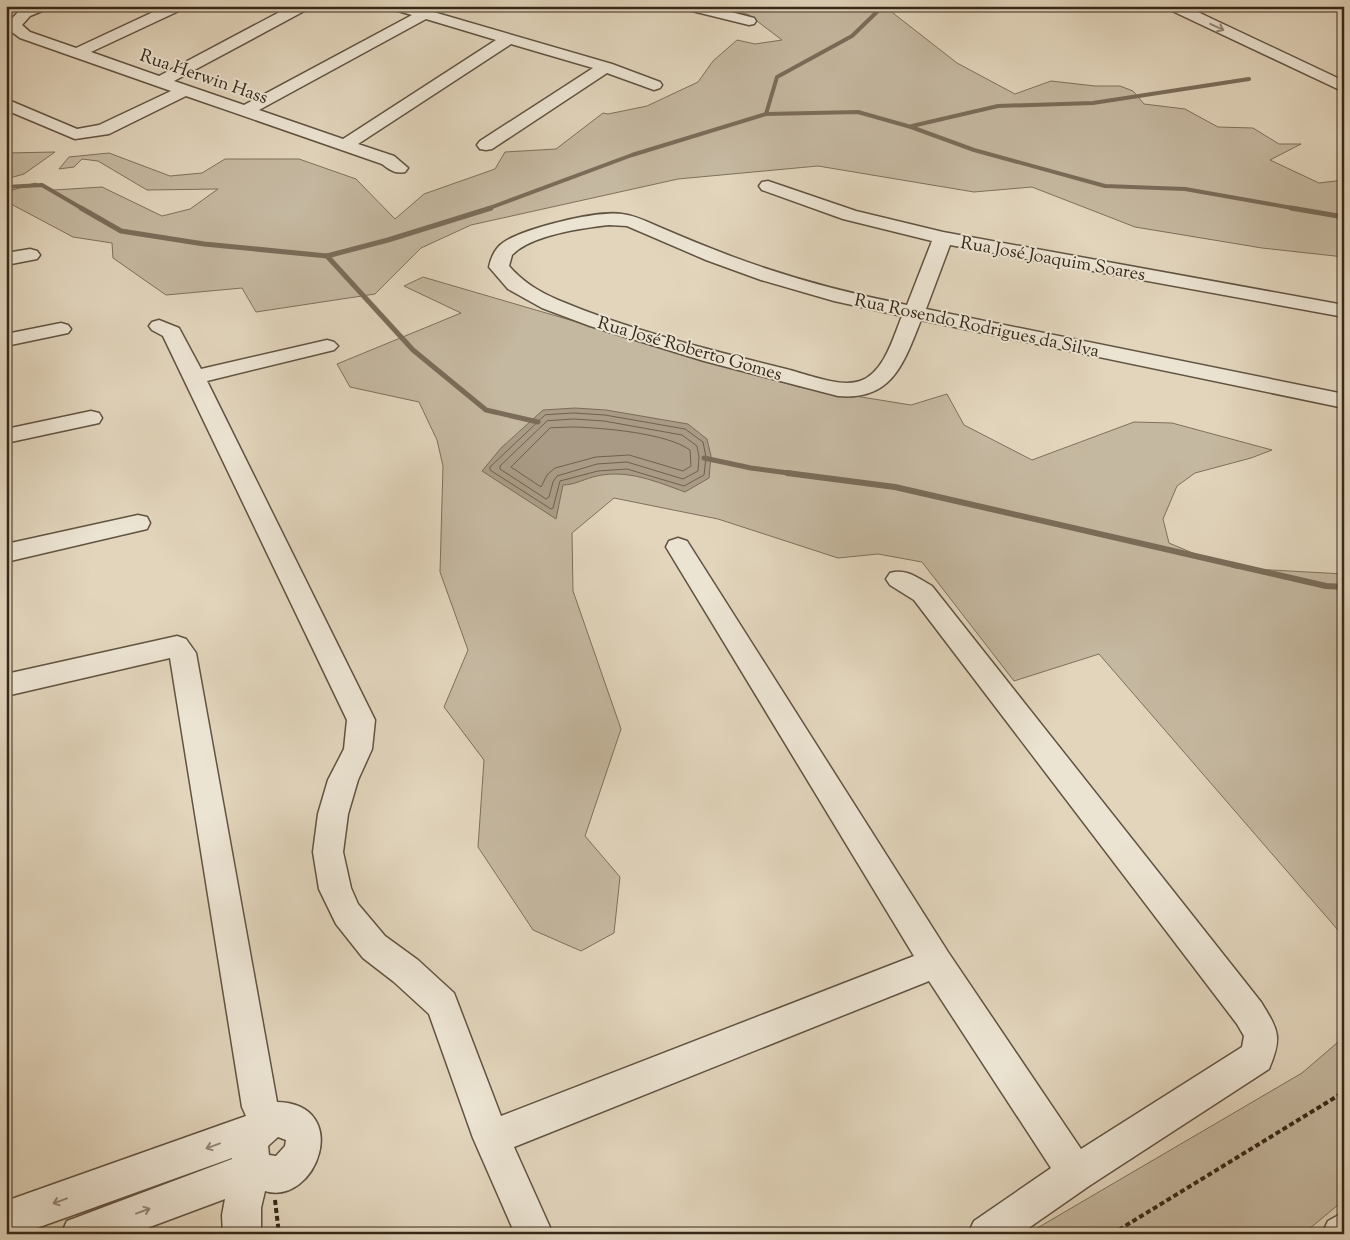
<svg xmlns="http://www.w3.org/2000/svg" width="1350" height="1240" font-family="'Sorts Mill Goudy',serif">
<rect width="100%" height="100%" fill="#e2d5bc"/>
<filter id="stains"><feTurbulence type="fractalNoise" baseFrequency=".004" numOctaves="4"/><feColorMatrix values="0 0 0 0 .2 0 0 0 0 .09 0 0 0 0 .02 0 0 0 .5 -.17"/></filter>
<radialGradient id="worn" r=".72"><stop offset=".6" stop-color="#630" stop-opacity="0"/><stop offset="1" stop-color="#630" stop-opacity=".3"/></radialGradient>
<g fill="#c5b8a0" stroke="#7e705c">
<path d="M720 6H884L957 63 1015 94 1051 81 1095 86H1120L1133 91 1144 104 1185 109 1218 127 1253 128 1279 144H1301L1270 160 1319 183 1344 180V257L1262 248 1135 227 1032 187 974 192 818 166 678 179 471 225 421 248 375 294 256 312 242 288 166 295 113 258 112 243 73 237 11 204H6V192L35 183 54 190 102 187 162 216 190 209 218 189 147 190 98 161 82 159 74 167 59 169 69 157 109 153 170 176 202 173 225 159H299L356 179 395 219 424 194 495 169 505 152 556 149 603 113 608 114 647 106 698 82 713 61 737 40 755 44 782 40 749 15Z"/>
<path d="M55 152 24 174 6 179V153Z"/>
<path d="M423 277 799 387 911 405 947 394 964 425 1032 460 1134 422 1172 423 1272 450 1251 458 1195 473 1177 486 1163 519 1169 543 1202 557 1235 568 1344 574V937L1099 654 1014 681 922 562 878 554 838 558 718 519 614 498 572 533 573 591 621 729 585 836 620 877 614 933 581 951 533 930 478 847 484 760 444 707 468 650 440 572 443 466 437 440 419 402 350 387 337 364 461 313 404 286Z"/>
<path d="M1344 1037V1200L1303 1234H1027L1302 1073Z"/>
</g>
<path fill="#a89a84" stroke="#7a6c59" d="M575 408 606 410 688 424 707 439 711 456 709 478 685 492C657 482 628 469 597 476 586 478 575 485 563 485L556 519 482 471 501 448 543 410Z"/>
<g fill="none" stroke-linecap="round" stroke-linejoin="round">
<g stroke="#6f614e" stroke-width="1">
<path d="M574 413 605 415 685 429 703 442 706 457 704 475 684 486 627 469 598 471 560 481 553 508 551 509 490 470V467L545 415Z"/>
<path d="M574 419 604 421 682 435 697 446 699 457 698 471 683 479 627 462 597 464 557 476 553 482 549 497 546 499 500 469V466L547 421Z"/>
<path d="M574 427C604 428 666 433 690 450L691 466 683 471 629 455 596 457 555 468 547 475 541 487 511 467 550 428Z"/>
</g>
<g stroke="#7a6c59" stroke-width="4">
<path d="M766 114 777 77 852 36 883 6"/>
<path d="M912 126 998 106 1093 103 1249 79"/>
<path d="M6 187 42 185 83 209"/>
<path d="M487 209 632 155 766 114 858 112 911 127 974 150 1105 186 1185 189 1298 209"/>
</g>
<g stroke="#7a6c59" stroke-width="5">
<path d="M81 208 121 231 204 244 327 256 413 350 486 410 538 422"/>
<path d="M1291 208 1344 217"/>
<path d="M327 256 388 240 491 208"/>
<path d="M704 458 751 468 796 474"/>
</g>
<path stroke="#7a6c59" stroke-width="6" d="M787 473 895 487 1326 586 1344 587"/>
<g stroke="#615341" stroke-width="3">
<g id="minor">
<path d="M29 6H49L47 9 30 16 22 25 30 32 76 48 166 6H185L183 9 91 52 159 76 291 6H310L308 9 174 81 244 105 412 15 391 9 389 6H413L430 11 612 64 660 82 662 85 660 88 654 90 607 73 492 149 486 150 480 149 477 145 480 141 593 68 511 44 358 144 394 156 408 168 405 172C395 174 390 170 382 164L186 96 109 134 75 139 6 110V99L77 129 99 125 171 91 20 38 8 29 6 25 20 10ZM426 19 496 40 343 139 259 110Z"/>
<path d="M682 6H708L754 18 756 21 754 24 749 25 684 9Z"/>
<path d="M1166 6H1185L1344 81V92L1168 9Z"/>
<path d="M1334 6H1344V11L1336 9Z"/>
<path d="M768 181 856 211 943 232 1344 305V317L950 245 926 309 1344 394V408L921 320C904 362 893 401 838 396L704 361 590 326 542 308 508 289 489 267C491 257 496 247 504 242 525 228 598 210 622 214 637 216 650 223 664 229 685 238 707 247 728 255 786 277 846 293 907 305L932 241 843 219 762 190 759 186 762 182ZM609 225 627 226 706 260 761 280 834 301 902 316C893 338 884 373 860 381 841 388 806 374 786 369 710 350 631 331 558 300 538 291 523 282 509 266L512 255C531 235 582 228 609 225Z"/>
<path d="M30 249 37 251 40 255 37 259 6 265V253Z"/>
<path d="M159 320 179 328 201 369 327 340 334 342 338 346 334 350 207 381 375 720 372 749 358 780 348 814 343 852 351 888 358 904 385 936 418 960 454 993 501 1116 914 956 666 547 669 541 678 538 687 541 948 952 1081 1149 1242 1047 1244 1036 1237 1024 914 600 890 585 886 579 890 573C906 568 918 578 932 586L1261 1002C1278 1030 1283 1036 1269 1069L1089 1186 1020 1234H968L974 1221 1051 1168 929 981 514 1147 553 1234H515L473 1138 429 1014 394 982 363 958 336 924 319 889 313 852 318 814 328 780 344 749 347 720 163 336 152 330 149 326 152 322Z"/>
<path d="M61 323 68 325 71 329 68 333 6 346V334Z"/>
<path d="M91 411 99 413 102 418 99 423 6 443V429Z"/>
<path d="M138 515 147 517 150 523 147 529 6 562V544Z"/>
<path d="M177 636 186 639 196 653 277 1102C354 1104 316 1207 265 1191L261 1208V1234H223L222 1215 225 1199 131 1234H61L67 1221 232 1159V1158L20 1234H6V1201L246 1116 242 1107 170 658 6 696V674ZM278 1137 286 1140 285 1146 276 1156 269 1155 268 1146Z"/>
<path d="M1344 1212V1234H1322L1328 1221Z"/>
</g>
</g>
<g stroke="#362818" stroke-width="4" stroke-dasharray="5 3" stroke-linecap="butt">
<path d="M275 1200 279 1234"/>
<path d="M1112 1234 1344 1092"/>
</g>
<use href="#minor" fill="#ece4d3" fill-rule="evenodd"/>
</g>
<defs><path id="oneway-shaft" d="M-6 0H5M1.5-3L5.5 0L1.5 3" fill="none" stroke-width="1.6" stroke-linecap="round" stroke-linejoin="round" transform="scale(1.25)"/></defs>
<g stroke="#918676">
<use href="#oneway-shaft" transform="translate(1217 27) rotate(25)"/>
<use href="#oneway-shaft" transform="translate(213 1146) rotate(160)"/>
<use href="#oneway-shaft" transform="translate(60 1201) rotate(160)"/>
<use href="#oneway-shaft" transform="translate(143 1211) rotate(-20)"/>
</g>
<g text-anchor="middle" stroke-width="4" stroke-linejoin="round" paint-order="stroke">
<g font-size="18" fill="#362818" stroke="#ece4d3">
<text transform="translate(204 76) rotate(19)" y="6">Rua Herwin Hass</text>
<text transform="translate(1053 258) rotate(10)" y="6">Rua José Joaquim Soares</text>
<text transform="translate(977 325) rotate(12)" y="6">Rua Rosendo Rodrigues da Silva</text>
<text transform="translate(690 348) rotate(16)" y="6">Rua José Roberto Gomes</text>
</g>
</g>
<rect width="1350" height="1240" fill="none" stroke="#e2d5bc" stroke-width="25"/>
<rect x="8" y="8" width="1335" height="1225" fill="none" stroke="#362818" stroke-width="2.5"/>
<rect x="12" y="12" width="1325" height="1215" fill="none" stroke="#362818"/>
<rect width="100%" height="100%" filter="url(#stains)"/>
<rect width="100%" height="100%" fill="url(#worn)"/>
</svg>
